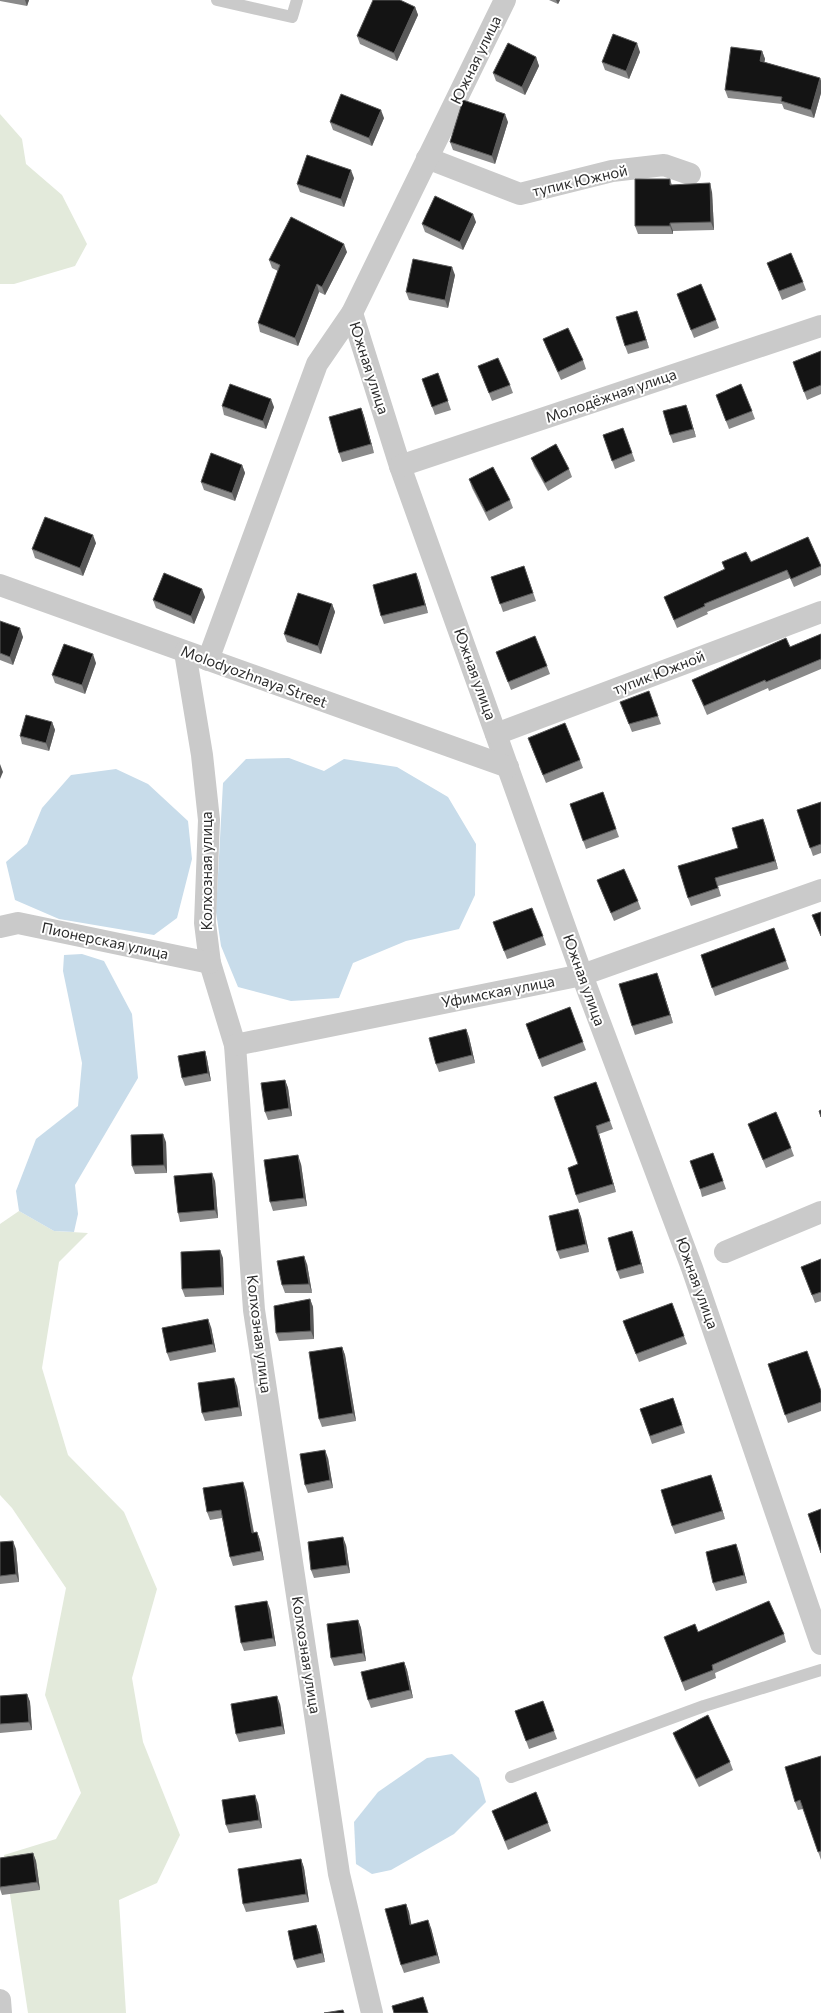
<svg xmlns="http://www.w3.org/2000/svg" width="821" height="2013" font-family="Commissioner,sans-serif">
<rect width="100%" height="100%" fill="#fff"/>
<g fill="#e3eadb">
<path d="M0 114 22 139 26 164 62 195 87 244 75 266 14 284H0Z"/>
<path d="M19 1211 54 1231 88 1233 59 1262 42 1368 68 1455 124 1512 157 1589 132 1678 143 1742 180 1835 157 1883 119 1900 126 2013H28L4 1855 56 1839 81 1793 45 1695 66 1588 12 1508 0 1495V1224Z"/>
</g>
<g fill="#c8dcea">
<path d="M289 758 324 771 344 759 397 767 448 797 476 844 475 895 459 929 406 941 353 963 339 998 291 1001 238 987 221 946 216 912 223 783 246 759Z"/>
<path d="M116 769 148 784 188 821 192 859 177 918 154 935 59 919 15 900 6 862 27 844 42 808 71 775Z"/>
<path d="M82 954 104 961 132 1014 138 1078 75 1185 78 1214 74 1232 54 1231 19 1211 16 1191 36 1139 78 1106 82 1063 63 971 64 955Z"/>
<path d="M452 1754 479 1778 486 1802 454 1834 391 1870 372 1874 356 1864 354 1822 378 1792 427 1758Z"/>
</g>
<g fill="none" stroke-linecap="round" stroke-linejoin="round">
<g stroke="#cacaca" stroke-width="12">
<path d="M217 0 292 17 297 0"/>
<path d="M511 1777 704 1706 821 1670"/>
</g>
<g stroke="#cacaca" stroke-width="22">
<path d="M427 158 520 194 612 171 664 165 690 174"/>
<path d="M352 313 400 466 582 975 692 1268 821 1644"/>
<path d="M400 466 821 326"/>
<path d="M0 585 508 767"/>
<path d="M185 652 202 755 209 820 205 923 210 963 235 1045 254 1310 339 1874 372 2013"/>
<path d="M208 660 317 364 352 313 505 0"/>
<path d="M496 734 821 612"/>
<path d="M0 927 18 923 210 963"/>
<path d="M235 1045 582 975 821 890"/>
<path d="M725 1252 821 1212"/>
<path d="M0 2000 1 2013"/>
</g>
</g>
<g fill="#8a8a8a">
<path d="M0 0H29L27 6 0 1Z"/>
<path d="M549 0H560L558 4Z"/>
<path d="M415 7 418 15 397 61 360 44 357 36Z"/>
<path d="M762 51 765 59 764 62 820 78 821 81V93L814 118 784 109 782 104 728 98 725 90Z"/>
<path d="M640 52 629 79 605 70 602 62Z"/>
<path d="M536 57 539 66 525 95 496 81 493 73Z"/>
<path d="M384 118 372 146 333 130 330 122Z"/>
<path d="M508 122 495 164 453 150 450 142Z"/>
<path d="M354 178 344 207 300 192 297 184Z"/>
<path d="M670 179 672 185 712 192 714 230 673 231V234H638L635 226Z"/>
<path d="M476 222 463 250 425 232 422 224Z"/>
<path d="M347 252 325 295 319 292 298 346 260 332 258 323 278 271 272 268 269 260Z"/>
<path d="M767 263 803 282 806 290 782 300Z"/>
<path d="M455 275 448 308 409 300 406 292Z"/>
<path d="M680 302 716 320 719 328 694 338Z"/>
<path d="M637 311 649 348 628 354 625 346Z"/>
<path d="M543 339 583 360 586 369 561 380 546 347Z"/>
<path d="M821 351V394L807 400 793 362Z"/>
<path d="M478 366 510 385 513 393 492 401Z"/>
<path d="M438 373 451 410 435 415 422 379Z"/>
<path d="M716 395 752 411 755 419 729 429Z"/>
<path d="M686 405 689 413 696 437 673 443 670 435Z"/>
<path d="M222 406 274 407 266 429 224 415Z"/>
<path d="M361 408 364 416 374 453 342 462 339 453Z"/>
<path d="M623 428 635 461 615 469 603 435Z"/>
<path d="M531 458 569 469 572 477 548 491 534 466Z"/>
<path d="M242 465 245 473 235 501 204 490 201 482Z"/>
<path d="M469 479 510 500 513 508 489 521 472 488Z"/>
<path d="M808 537 821 566V575L794 587 790 578 707 612 708 614 677 628 664 597 725 570 722 562H751Z"/>
<path d="M96 543 83 576 35 558 32 549Z"/>
<path d="M524 566 536 601 503 612 491 577Z"/>
<path d="M419 581 428 613 384 624 381 616Z"/>
<path d="M205 597 194 624 156 608 153 600Z"/>
<path d="M332 604 335 612 321 654 287 642 284 634Z"/>
<path d="M0 621 23 637 13 665 0 660Z"/>
<path d="M821 634V669L769 691 768 688 707 715 692 680 790 647Z"/>
<path d="M496 652 547 666 550 674 511 690Z"/>
<path d="M96 663 85 694 55 683 52 675Z"/>
<path d="M620 702 658 716 661 724 632 732Z"/>
<path d="M52 722 55 730 49 751 22 744 20 736Z"/>
<path d="M531 746 580 760 583 768 546 783Z"/>
<path d="M603 792 619 837 586 849 570 804Z"/>
<path d="M821 802V853L813 856 797 810Z"/>
<path d="M763 819 766 827 778 869 718 886 721 896 691 906 688 898 738 848Z"/>
<path d="M597 880 638 901 641 909 614 921Z"/>
<path d="M493 922 543 936 546 945 507 959Z"/>
<path d="M774 928 789 969 715 996 701 955Z"/>
<path d="M660 981 673 1023 635 1035 632 1026Z"/>
<path d="M570 1007 586 1050 542 1067 526 1024Z"/>
<path d="M466 1029 469 1037 475 1063 439 1072 436 1064Z"/>
<path d="M205 1051 207 1059 211 1081 185 1086 182 1078Z"/>
<path d="M285 1080 288 1088 292 1116 268 1120 265 1112Z"/>
<path d="M596 1082 613 1129 599 1134 616 1192 579 1203 576 1195 578 1164Z"/>
<path d="M748 1124 791 1148 794 1156 766 1168Z"/>
<path d="M166 1142 167 1173 135 1174 132 1166Z"/>
<path d="M713 1153 726 1189 702 1197 700 1189Z"/>
<path d="M301 1164 307 1206 273 1211 270 1202Z"/>
<path d="M215 1181 218 1218 180 1222 178 1213Z"/>
<path d="M578 1209 581 1217 589 1252 560 1259 557 1251Z"/>
<path d="M632 1231 635 1239 644 1273 620 1279 617 1271Z"/>
<path d="M223 1258 224 1295 185 1297 182 1289Z"/>
<path d="M821 1259V1301L815 1303 801 1267Z"/>
<path d="M307 1264 312 1293H285L282 1285Z"/>
<path d="M310 1299 313 1307 314 1339 279 1341 276 1333Z"/>
<path d="M672 1303 687 1344 639 1362 623 1321Z"/>
<path d="M211 1327 216 1352 170 1361 167 1353Z"/>
<path d="M342 1347 345 1355 356 1421 322 1427 319 1419Z"/>
<path d="M768 1364 821 1390V1411L788 1423Z"/>
<path d="M237 1386 242 1416 205 1421 202 1413Z"/>
<path d="M673 1398 685 1433 652 1444 640 1409Z"/>
<path d="M328 1458 333 1488 308 1493 305 1485Z"/>
<path d="M714 1483 725 1519 675 1534 672 1526Z"/>
<path d="M246 1490 254 1532H257L260 1540 264 1560 233 1566 230 1557 222 1518 210 1520 207 1512Z"/>
<path d="M0 1542 16 1549 19 1582 0 1584Z"/>
<path d="M346 1545 350 1573 314 1578 311 1570Z"/>
<path d="M739 1552 747 1583 716 1591 713 1583Z"/>
<path d="M270 1609 276 1646 244 1651 241 1643Z"/>
<path d="M358 1620 361 1628 366 1661 334 1666 331 1658Z"/>
<path d="M698 1632 784 1634 786 1642 715 1673 716 1678 685 1691 667 1645Z"/>
<path d="M404 1662 407 1670 413 1698 371 1708 368 1700Z"/>
<path d="M27 1694 30 1702 32 1730 0 1733V1696Z"/>
<path d="M543 1701 557 1739 529 1749 515 1711Z"/>
<path d="M280 1704 285 1734 239 1742 236 1734Z"/>
<path d="M673 1733 730 1762 733 1770 699 1787 676 1741Z"/>
<path d="M821 1756V1860L803 1809 798 1810 795 1802Z"/>
<path d="M258 1803 262 1828 229 1833 226 1825Z"/>
<path d="M492 1811 548 1823 551 1831 508 1850Z"/>
<path d="M33 1853 36 1861 40 1890 2 1895 0 1889V1858Z"/>
<path d="M301 1859 304 1868 309 1902 246 1912 243 1904Z"/>
<path d="M406 1904 409 1912 411 1925 431 1928 440 1963 404 1973 401 1965Z"/>
<path d="M316 1925 319 1933 325 1962 297 1968 294 1960Z"/>
</g>
<g fill="#5a5a5a">
<path d="M25 0H29L27 6Z"/>
<path d="M556 0H560L558 4Z"/>
<path d="M415 7 418 15 397 61 394 53Z"/>
<path d="M637 43 640 52 629 79 626 71Z"/>
<path d="M762 51 765 59 763 70 760 61Z"/>
<path d="M536 57 539 66 525 95 522 87Z"/>
<path d="M820 78 821 81V93L814 118 811 110Z"/>
<path d="M381 110 384 118 372 146 369 138Z"/>
<path d="M505 114 508 122 495 164 492 156Z"/>
<path d="M351 170 354 178 344 207 341 199Z"/>
<path d="M710 183 712 192 714 230 711 222Z"/>
<path d="M473 214 476 222 463 250 460 242Z"/>
<path d="M670 223 673 231V234L670 226Z"/>
<path d="M344 244 347 252 325 295 322 287Z"/>
<path d="M452 267 455 275 448 308 445 300Z"/>
<path d="M317 284 319 292 298 346 295 338Z"/>
<path d="M637 311 640 319 649 348 646 340Z"/>
<path d="M271 399 274 407 266 429 263 421Z"/>
<path d="M686 405 689 413 696 437 693 429Z"/>
<path d="M361 408 364 416 374 453 371 444Z"/>
<path d="M242 465 245 473 235 501 232 493Z"/>
<path d="M93 535 96 543 83 576 80 568Z"/>
<path d="M416 573 419 581 428 613 425 605Z"/>
<path d="M202 589 205 597 194 624 191 616Z"/>
<path d="M332 604 335 612 321 654 318 646Z"/>
<path d="M20 628 23 637 13 665 10 657Z"/>
<path d="M93 654 96 663 85 694 82 685Z"/>
<path d="M52 722 55 730 49 751 46 743Z"/>
<path d="M0 764 3 772 0 779Z"/>
<path d="M763 819 766 827 778 869 775 861Z"/>
<path d="M657 973 660 981 673 1023 670 1015Z"/>
<path d="M466 1029 469 1037 475 1063 472 1055Z"/>
<path d="M205 1051 207 1059 211 1081 208 1073Z"/>
<path d="M285 1080 288 1088 292 1116 289 1108Z"/>
<path d="M596 1126 599 1134 616 1192 613 1184Z"/>
<path d="M163 1134 166 1142 167 1173 164 1165Z"/>
<path d="M298 1155 301 1164 307 1206 304 1198Z"/>
<path d="M212 1173 215 1181 218 1218 215 1210Z"/>
<path d="M578 1209 581 1217 589 1252 586 1244Z"/>
<path d="M632 1231 635 1239 644 1273 641 1264Z"/>
<path d="M220 1250 223 1258 224 1295 222 1287Z"/>
<path d="M304 1256 307 1264 312 1293 309 1284Z"/>
<path d="M310 1299 313 1307 314 1339 311 1331Z"/>
<path d="M208 1319 211 1327 216 1352 213 1344Z"/>
<path d="M342 1347 345 1355 356 1421 353 1413Z"/>
<path d="M234 1378 237 1386 242 1416 239 1407Z"/>
<path d="M325 1450 328 1458 333 1488 330 1480Z"/>
<path d="M711 1475 714 1483 725 1519 722 1511Z"/>
<path d="M243 1482 246 1490 255 1541 252 1533Z"/>
<path d="M257 1532 260 1540 264 1560 261 1551Z"/>
<path d="M343 1537 346 1545 350 1573 347 1565Z"/>
<path d="M13 1541 16 1549 19 1582 16 1574Z"/>
<path d="M736 1544 739 1552 747 1583 744 1575Z"/>
<path d="M267 1601 270 1609 276 1646 273 1638Z"/>
<path d="M358 1620 361 1628 366 1661 363 1653Z"/>
<path d="M404 1662 407 1670 413 1698 410 1690Z"/>
<path d="M27 1694 30 1702 32 1730 29 1722Z"/>
<path d="M277 1696 280 1704 285 1734 282 1726Z"/>
<path d="M255 1795 258 1803 262 1828 259 1820Z"/>
<path d="M33 1853 36 1861 40 1890 37 1882Z"/>
<path d="M301 1859 304 1868 309 1902 306 1894Z"/>
<path d="M406 1904 409 1912 413 1933 410 1925Z"/>
<path d="M428 1920 431 1928 440 1963 437 1955Z"/>
<path d="M316 1925 319 1933 325 1962 322 1953Z"/>
</g>
<g fill="#141414" stroke="#5a5a5a">
<path d="M373 0H400L415 7 394 53 357 36Z"/>
<path d="M613 34 637 43 626 71 602 62Z"/>
<path d="M508 43 536 57 522 87 493 73Z"/>
<path d="M731 47 762 51 760 61 820 78 811 110 781 101 782 97 725 90Z"/>
<path d="M341 94 381 110 369 138 330 122Z"/>
<path d="M463 100 505 114 492 156 450 142Z"/>
<path d="M307 155 351 170 341 199 297 184Z"/>
<path d="M635 179H670V185L710 183 711 222 670 223V226H635Z"/>
<path d="M435 196 473 214 460 242 422 224Z"/>
<path d="M291 217 344 244 322 287 317 284 295 338 258 323 280 265 269 260Z"/>
<path d="M791 253 803 282 779 291 767 263Z"/>
<path d="M413 259 452 267 445 300 406 292Z"/>
<path d="M701 284 716 320 691 330 677 294Z"/>
<path d="M637 311 646 340 625 346 616 317Z"/>
<path d="M568 328 583 360 558 372 543 339Z"/>
<path d="M821 351V385L804 392 793 362Z"/>
<path d="M498 358 510 385 489 393 478 366Z"/>
<path d="M438 373 448 401 432 407 422 379Z"/>
<path d="M230 384 271 399 263 421 222 406Z"/>
<path d="M741 384 752 411 726 421 716 395Z"/>
<path d="M686 405 693 429 670 435 663 411Z"/>
<path d="M361 408 371 444 339 453 329 417Z"/>
<path d="M623 428 632 453 612 461 603 435Z"/>
<path d="M556 444 569 469 545 483 531 458Z"/>
<path d="M211 453 242 465 232 493 201 482Z"/>
<path d="M493 467 510 500 486 512 469 479Z"/>
<path d="M45 517 93 535 80 568 32 549Z"/>
<path d="M808 537 821 566 791 579 787 570 704 604 705 606 674 620 664 597 725 569 722 562 746 552 751 562Z"/>
<path d="M524 566 533 593 500 604 491 577Z"/>
<path d="M164 573 202 589 191 616 153 600Z"/>
<path d="M416 573 425 605 381 616 373 585Z"/>
<path d="M298 593 332 604 318 646 284 634Z"/>
<path d="M0 621 20 628 10 657 0 653Z"/>
<path d="M821 634V659L766 682 765 680 704 706 692 680 786 638 790 647Z"/>
<path d="M535 636 547 666 508 682 496 652Z"/>
<path d="M64 644 93 654 82 685 52 675Z"/>
<path d="M649 691 658 716 629 724 620 702Z"/>
<path d="M26 715 52 722 46 743 20 736Z"/>
<path d="M565 723 580 760 543 775 528 738Z"/>
<path d="M603 792 616 829 583 841 570 804Z"/>
<path d="M821 802V844L810 848 797 810Z"/>
<path d="M763 819 775 861 715 878 718 888 688 898 678 866 738 848 732 828Z"/>
<path d="M624 869 638 901 611 913 597 880Z"/>
<path d="M532 908 543 936 504 951 493 922Z"/>
<path d="M821 912V936L812 915Z"/>
<path d="M774 928 786 961 712 988 701 955Z"/>
<path d="M657 973 670 1015 632 1026 619 984Z"/>
<path d="M570 1007 583 1042 539 1059 526 1024Z"/>
<path d="M466 1029 472 1055 436 1064 429 1038Z"/>
<path d="M205 1051 208 1073 182 1078 178 1056Z"/>
<path d="M285 1080 289 1108 265 1112 261 1083Z"/>
<path d="M596 1082 610 1121 596 1126 613 1184 576 1195 568 1168 578 1164 554 1097Z"/>
<path d="M821 1110V1117L819 1111Z"/>
<path d="M776 1112 791 1148 763 1160 748 1124Z"/>
<path d="M163 1134 164 1165 132 1166 131 1135Z"/>
<path d="M713 1153 723 1181 700 1189 690 1161Z"/>
<path d="M298 1155 304 1198 270 1202 264 1160Z"/>
<path d="M212 1173 215 1210 178 1213 174 1176Z"/>
<path d="M578 1209 586 1244 557 1251 549 1216Z"/>
<path d="M632 1231 641 1264 617 1271 608 1238Z"/>
<path d="M220 1250 222 1287 182 1289 181 1252Z"/>
<path d="M304 1256 309 1284 282 1285 277 1261Z"/>
<path d="M821 1259V1292L812 1295 801 1267Z"/>
<path d="M310 1299 311 1331 276 1333 274 1306Z"/>
<path d="M672 1303 684 1336 636 1354 623 1321Z"/>
<path d="M208 1319 213 1344 167 1353 162 1328Z"/>
<path d="M342 1347 353 1413 319 1419 309 1352Z"/>
<path d="M807 1351 821 1391V1402L785 1415 768 1364Z"/>
<path d="M234 1378 239 1407 202 1413 198 1383Z"/>
<path d="M673 1398 682 1425 650 1436 640 1409Z"/>
<path d="M325 1450 330 1480 305 1485 300 1454Z"/>
<path d="M711 1475 722 1511 672 1526 661 1490Z"/>
<path d="M243 1482 252 1533 257 1532 261 1551 230 1557 221 1510 207 1512 203 1488Z"/>
<path d="M821 1509V1553L808 1514Z"/>
<path d="M343 1537 347 1565 311 1570 308 1542Z"/>
<path d="M13 1541 16 1574 0 1576V1542Z"/>
<path d="M736 1544 744 1575 713 1583 706 1552Z"/>
<path d="M267 1601 273 1638 241 1643 235 1606Z"/>
<path d="M769 1601 784 1634 712 1665 713 1670 682 1682 664 1637 695 1624 698 1632Z"/>
<path d="M358 1620 363 1653 331 1658 327 1624Z"/>
<path d="M404 1662 410 1690 368 1700 361 1672Z"/>
<path d="M27 1694 29 1722 0 1724V1696Z"/>
<path d="M277 1696 282 1726 236 1734 231 1704Z"/>
<path d="M543 1701 554 1731 526 1741 515 1711Z"/>
<path d="M708 1715 730 1762 696 1779 673 1733Z"/>
<path d="M821 1756V1851L818 1852 800 1800 795 1802 785 1767Z"/>
<path d="M536 1792 548 1823 505 1841 492 1811Z"/>
<path d="M255 1795 259 1820 226 1825 222 1800Z"/>
<path d="M33 1853 37 1882 0 1887V1858Z"/>
<path d="M301 1859 306 1894 243 1904 238 1869Z"/>
<path d="M406 1904 410 1925 428 1920 437 1955 401 1965 385 1909Z"/>
<path d="M316 1925 322 1953 294 1960 288 1931Z"/>
<path d="M423 1997 428 2013H394L392 2006Z"/>
<path d="M343 2010 344 2013H324Z"/>
</g>
<g text-anchor="middle" stroke-width="4" stroke-linejoin="round" paint-order="stroke">
<g font-size="15" fill="#2d2d2d" stroke="#fff">
<text transform="translate(476 60) rotate(-64)" y="5">Южная улица</text>
<text transform="translate(580 181) rotate(-13)" y="5">тупик Южной</text>
<text transform="translate(369 368) rotate(72)" y="5">Южная улица</text>
<text transform="translate(611 396) rotate(-19)" y="5">Молодёжная улица</text>
<text transform="translate(659 673) rotate(-21)" y="5">тупик Южной</text>
<text transform="translate(475 674) rotate(70)" y="5">Южная улица</text>
<text transform="translate(254 677) rotate(20)" y="5">Molodyozhnaya Street</text>
<text transform="translate(207 871) rotate(-90)" y="5">Колхозная улица</text>
<text transform="translate(105 941) rotate(12)" y="5">Пионерская улица</text>
<text transform="translate(584 980) rotate(70)" y="5">Южная улица</text>
<text transform="translate(498 992) rotate(-11)" y="5">Уфимская улица</text>
<text transform="translate(697 1283) rotate(70)" y="5">Южная улица</text>
<text transform="translate(259 1334) rotate(83)" y="5">Колхозная улица</text>
<text transform="translate(306 1655) rotate(81)" y="5">Колхозная улица</text>
</g>
</g>
</svg>
